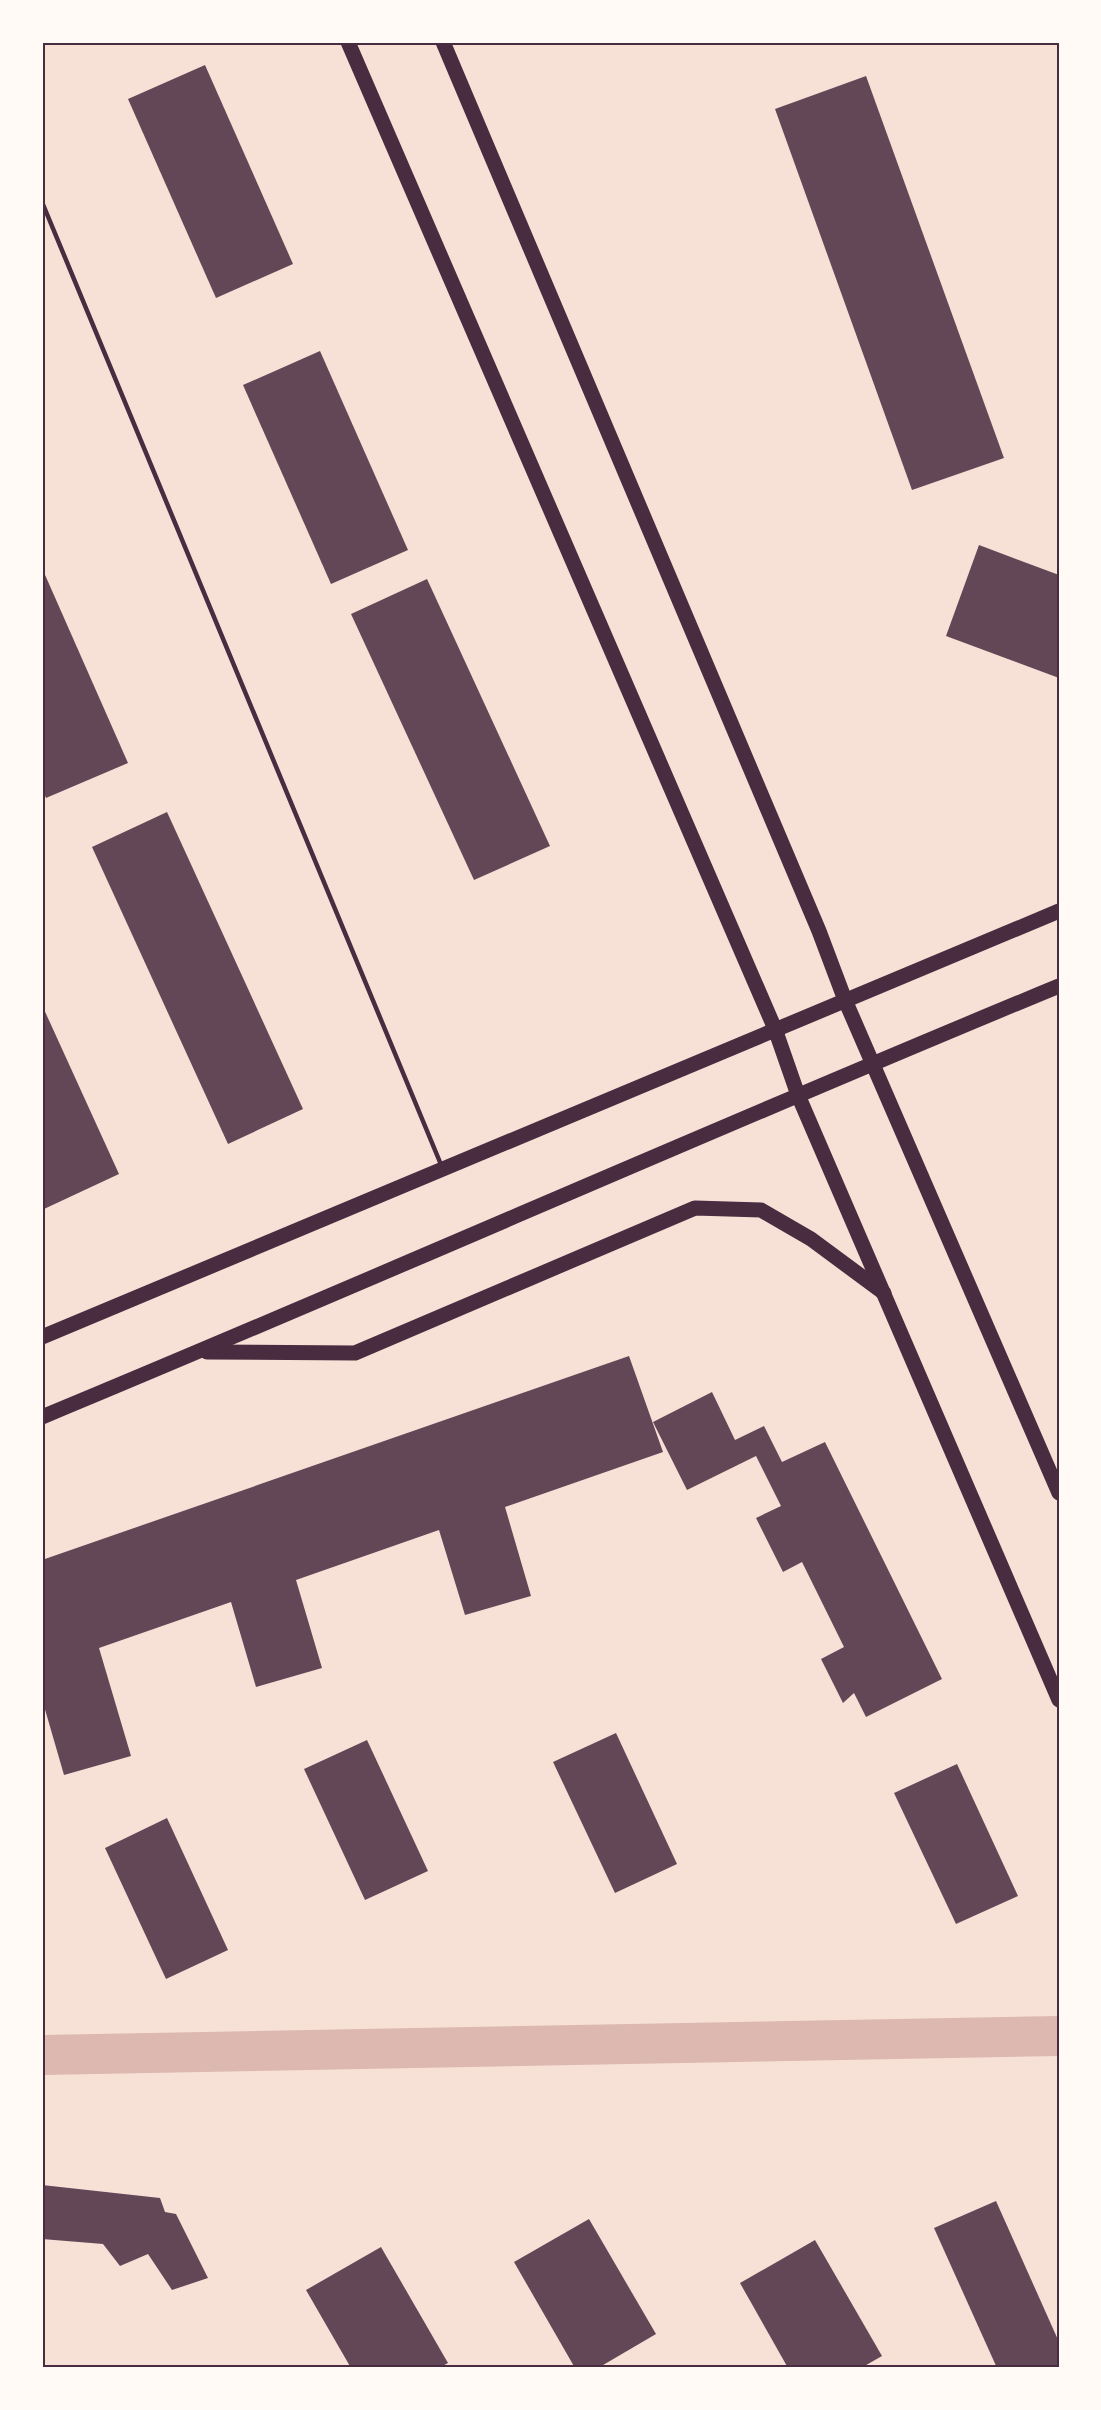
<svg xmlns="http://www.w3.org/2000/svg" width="1101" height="2410" font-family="'DejaVu Sans',sans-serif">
<rect width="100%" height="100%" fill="#f7e1d7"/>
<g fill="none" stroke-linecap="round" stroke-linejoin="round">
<path stroke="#dcb8b0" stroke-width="40" d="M42 2055 1059 2036"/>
</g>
<g fill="#644757">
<path d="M205 65 293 264 216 298 128 99Z"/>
<path d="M866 76 1004 458 912 490 775 109Z"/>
<path d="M320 351 408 550 331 584 243 385Z"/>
<path d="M979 545 1059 575V678L946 636Z"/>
<path d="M42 568 128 763 46 798 42 789Z"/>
<path d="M427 579 550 846 474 880 351 614Z"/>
<path d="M167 812 303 1109 228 1144 92 847Z"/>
<path d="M42 1005 119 1174 44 1209 42 1205Z"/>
<path d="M629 1356 663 1452 505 1507 531 1596 465 1615 439 1530 296 1580 322 1668 256 1687 231 1602 99 1648 131 1756 64 1775 42 1699V1560Z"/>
<path d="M712 1392 735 1440 764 1426 782 1462 825 1442 942 1679 866 1717 854 1693 843 1703 821 1659 844 1647 802 1562 783 1572 756 1518 781 1506 756 1456 687 1490 653 1422Z"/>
<path d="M616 1733 677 1864 615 1893 553 1762Z"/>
<path d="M367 1740 428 1871 365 1900 304 1769Z"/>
<path d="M957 1764 1018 1896 956 1924 894 1793Z"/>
<path d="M167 1818 228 1950 166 1979 105 1848Z"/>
<path d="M42 2185 160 2198 165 2212 176 2214 208 2278 172 2290 148 2254 120 2266 103 2244 42 2239Z"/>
<path d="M996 2201 1059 2342V2368H997L934 2228Z"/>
<path d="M589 2219 656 2334 598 2368H575L514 2262Z"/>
<path d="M815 2240 882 2356 861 2368H788L740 2283Z"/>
<path d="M381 2247 448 2363 439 2368H351L306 2290Z"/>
</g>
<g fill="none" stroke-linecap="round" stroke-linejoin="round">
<path stroke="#4a2c40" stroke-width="4.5" d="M42 202 442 1167"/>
<g stroke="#4a2c40" stroke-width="15">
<path d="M348 42 775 1029 798 1095 1059 1700"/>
<path d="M443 42 819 931 845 1000 1059 1493"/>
<path d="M42 1337 1059 911"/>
<path d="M207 1352 355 1353 695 1208 761 1210 811 1239 884 1293"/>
<path d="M42 1417C382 1276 719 1126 1059 986"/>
</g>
</g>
<rect width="1101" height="2410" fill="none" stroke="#fffaf5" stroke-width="87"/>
<rect x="44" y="44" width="1014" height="2322" fill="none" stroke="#4a2c40" stroke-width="2"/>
</svg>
